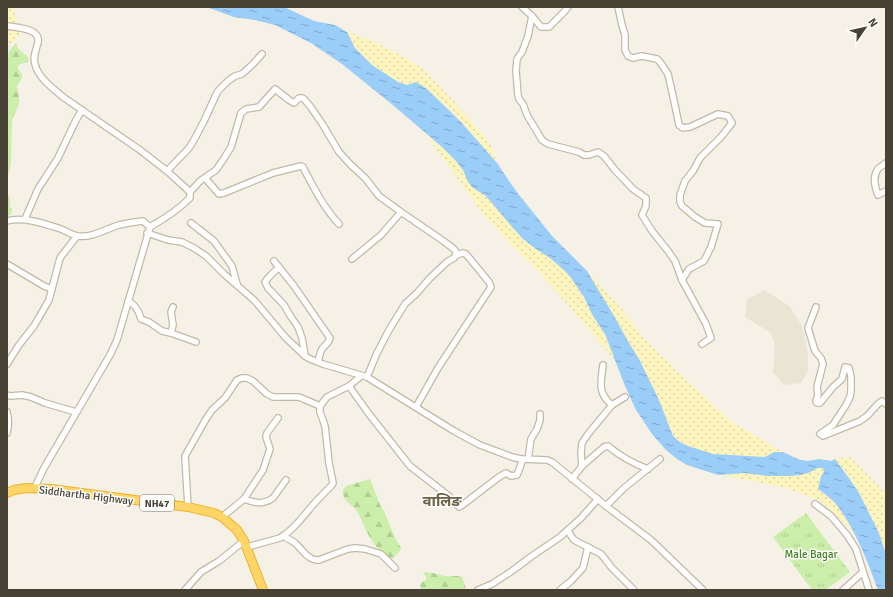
<svg xmlns="http://www.w3.org/2000/svg" width="893" height="597" font-family="Signika,'Noto Sans Devanagari',sans-serif">
<defs>
<pattern id="forest-firs" width="22" height="20" patternUnits="userSpaceOnUse"><rect width="22" height="20" fill="#cbeeaa"/><path d="M5 1l3.5 6h-7zM16 11l3.5 6h-7z" fill="#b0cd93"/></pattern>
<pattern id="sand-dots" width="8" height="8" patternUnits="userSpaceOnUse"><rect width="8" height="8" fill="#fef4bd"/><path d="M2 2h.1M6 6h.1" fill="none" stroke="#dbd2a3" stroke-width="1.8" stroke-linecap="round"/></pattern>
<pattern id="park-tufts" width="24" height="20" patternUnits="userSpaceOnUse"><rect width="24" height="20" fill="#cbeeaa"/><path d="M3 7l-1-3M5 7V3M7 7l1-3M15 17l-1-3M17 17v-4M19 17l1-3" fill="none" stroke="#b0cd93"/></pattern>
<pattern id="water-ripples" width="26" height="14" patternUnits="userSpaceOnUse"><rect width="26" height="14" fill="#9bcdf9"/><path d="M2 4q2-2 4 0t4 0M15 11q2-2 4 0t4 0" fill="none" stroke="#80a8ca"/></pattern>
</defs>
<rect width="100%" height="100%" fill="#f5f1e6"/>
<path fill="#e9e4d3" d="M765 290 790 307 802 326 808 353V371L801 383 784 385 773 372 775 353 774 342 771 333 745 317 747 299Z"/>
<g fill="url(#forest-firs)">
<path d="M16 43C17 45 17 47 19 49 23 55 30 54 28 62L18 65V69C25 77 22 78 17 86L19 97V104L12 120 11 162 10 168 7 179V62L9 51Z"/>
<path d="M7 192 10 199V206L12 210 11 214 8 216H7Z"/>
<path d="M370 479 380 505 384 511 395 538 401 548 400 551 392 559C387 555 379 551 375 545 367 535 363 522 357 511 353 505 344 502 343 494 342 491 343 489 346 486Z"/>
<path d="M423 572 433 573 444 576H459L462 577 466 588 461 590H421L420 584 427 579Z"/>
</g>
<g fill="url(#sand-dots)">
<path d="M9 7H14V12L20 34 9 45 7 54V9Z"/>
<path d="M347 32 371 40 401 55 423 69 448 95 485 137 492 147 497 163C473 135 447 102 416 82L407 85 398 82 372 65 355 48Z"/>
<path d="M424 132 455 160 463 170 468 182 473 188 486 196 513 228 523 239 536 249 550 258 565 271 571 278 584 297 593 316 605 334 617 363 564 300 530 263 508 242 481 211Z"/>
<path d="M587 271 620 307 646 341 655 349 682 376 733 423 783 452H774L765 457 713 454 688 446 681 443 673 436 659 400 639 359 629 343 614 316Z"/>
<path d="M850 457 886 494V554C874 520 859 486 835 459Z"/>
<path d="M818 468H823L824 472 821 476 818 489 834 502 844 516 853 532 834 513 821 501 786 488 763 483 721 475C729 475 737 473 746 473 764 474 783 479 801 474 807 473 812 470 818 468Z"/>
</g>
<path fill="url(#park-tufts)" d="M806 513 850 572 825 590H812L773 537Z"/>
<path fill="url(#water-ripples)" d="M206 7H284L314 21 335 25 347 32 355 48 372 65 398 82 407 85 416 82 427 89 461 122 497 163 516 191 552 236 587 271 614 316 629 343 639 359 659 400 673 436 681 443 688 446 713 454 765 457 774 452H783L800 460 808 461 819 459 831 461 835 459 851 481 859 493 879 533 886 554V590H878C868 562 854 526 835 503 830 498 824 493 818 489L821 476 824 472 823 468H818L808 473 800 475 791 476H768L745 473 718 475 687 465 677 459 666 450 652 434 636 410 625 386 605 334 593 316 584 297 571 278 565 271 550 258 536 249 523 239 513 228 486 196 473 188 468 182 463 170 455 160 442 147 394 106 342 64 311 43 275 25 255 20 234 17Z"/>
<g fill="none" stroke-linecap="round" stroke-linejoin="round">
<g stroke="#c2baa7" stroke-width="8">
<g id="minor">
<path d="M522 7 532 16 528 36 522 52 517 59 516 71 518 95 519 99 523 104 527 115 542 140 548 144 579 152 584 155H589L598 152 604 156 615 170 633 189 646 198V206L642 215 652 231 668 251 675 261 682 280 706 324 711 338 702 344"/>
<path d="M618 7 622 25 625 35V50L628 56 633 58 642 56 657 59 660 62 668 74 673 96 679 125 683 128 690 127 718 114 728 116 732 123 721 137 700 158 693 171 685 181 680 195V202L682 206 695 217 705 223 718 224 711 247 704 261 689 269 682 280"/>
<path d="M532 16 541 27H549L564 12 568 7"/>
<path d="M7 26C18 28 44 28 37 46 35 53 33 58 35 64 38 78 53 88 63 97L140 150 167 171 190 192V198C178 210 164 219 150 227L117 340 110 355 44 468 34 489"/>
<path d="M886 163C884 165 879 167 878 169 872 177 875 187 878 195L886 191"/>
<path d="M167 171 189 148 194 140 204 121 215 97 218 91 228 81 235 76 242 74 252 65 262 54"/>
<path d="M205 178 219 194 224 193 273 173 301 166 303 167 305 171C315 190 324 208 339 224"/>
<path d="M190 192 200 181 216 170 223 160 231 147 241 113 246 109 259 107 275 89 289 100 294 103 299 98H302L304 99 310 106 323 125 339 152 350 164 366 179 379 196 401 212 442 240 454 249 456 252V255L454 258 447 262 430 278 417 293 405 304 389 330 377 353 367 377"/>
<path d="M25 219 38 189 58 158 76 120 82 110"/>
<path d="M7 221C23 216 45 224 61 229 66 231 72 235 78 236 93 238 105 229 119 225 127 223 135 222 143 221L150 227"/>
<path d="M191 223 214 241 232 266 235 277 237 284"/>
<path d="M147 233 168 240 182 242 194 248 206 256 224 274 255 301 270 319 286 338 305 356 310 359 323 364 367 377 454 431 480 445 512 457 521 459 547 460 552 462 606 506 651 540 703 590"/>
<path d="M352 259 381 235 401 212"/>
<path d="M274 261 294 286 330 338C329 343 325 345 322 349 320 353 319 357 318 362"/>
<path d="M7 264 44 286 52 289"/>
<path d="M279 267 268 278 265 282 268 288 284 305 291 317 298 327 302 338 305 356"/>
<path d="M128 301C136 305 139 311 141 319L149 322 162 331 171 333 196 342"/>
<path d="M816 307 808 328 815 351 821 358 823 364 817 387 818 395 816 401 817 403H820L833 387 842 379 845 367 849 368 851 377V390L850 397 846 405 833 425 820 434 823 436 860 421 867 416 878 404 882 401 886 404"/>
<path d="M171 333 173 325 171 312 173 307"/>
<path d="M7 364 19 345 34 326 49 300 60 258 77 236"/>
<path d="M603 365C601 382 597 393 612 405"/>
<path d="M349 386 369 414 410 466 450 497 459 507 461 506 499 477 506 473 511 476 517 475 523 459"/>
<path d="M7 395 10 396 22 395 31 397 45 403 76 412"/>
<path d="M416 407 438 368 491 287 489 282 466 254 463 253 456 255"/>
<path d="M7 412C9 420 9 426 7 433"/>
<path d="M528 459 531 439 537 429 540 420V414"/>
<path d="M582 466 581 453 582 443 588 434 612 405 625 397"/>
<path d="M572 479 582 466 604 447 608 446C621 457 632 463 648 469"/>
<path d="M244 499 263 470 270 449 266 437 267 433 278 418"/>
<path d="M815 504 831 516 847 535 856 549 869 590"/>
<path d="M606 506 624 488 660 459"/>
<path d="M188 507 185 456 206 419 212 410 225 398 237 380 242 378H247L253 381 267 394 273 397H299L320 406 327 397 349 386 361 376"/>
<path d="M222 517 244 499C255 503 263 505 273 498L286 480"/>
<path d="M568 531 574 540 601 554 612 568 634 590"/>
<path d="M283 536C287 538 291 540 295 543 302 549 308 561 319 560L348 549 355 548 365 549 381 554 395 568"/>
<path d="M247 547 280 538C293 530 302 518 312 506 318 499 325 492 332 485L333 483 329 463 325 426 320 412V406"/>
<path d="M185 590 201 572 219 561 244 541"/>
<path d="M478 590 492 584 512 571 532 556 560 537 581 518 598 499"/>
<path d="M560 590 571 581 583 568 588 547"/>
<path d="M843 590 863 572"/>
</g>
</g>
<g stroke="#f0b025" stroke-width="10">
<path id="highway" d="M7 493 14 490 26 488 51 489 188 507 214 513 222 517 237 530 244 541 263 590"/>
</g>
<use href="#minor" stroke="#fff" stroke-width="5.5"/>
<use href="#highway" stroke="#ffd567" stroke-width="8"/>
</g>
<g text-anchor="middle" stroke-width="3" stroke-linejoin="round" paint-order="stroke">
<rect fill="#fff" stroke="#7f7b71" stroke-width="1" x="140" y="495" width="34" height="16" rx="3"/>
<g font-size="10" font-weight="bold" fill="#484234">
<text x="157" y="507">NH47</text>
</g>
<g font-size="11" fill="#484234" stroke="#fff">
<text transform="translate(86 495) rotate(7)" y="4">Siddhartha Highway</text>
</g>
<g font-size="11" fill="#408120" stroke="#fff">
<text x="811" y="558">Male Bagar</text>
</g>
<g font-size="15" font-weight="bold" fill="#6d614a" stroke="#fff">
<text x="442" y="506">वालिङ</text>
</g>
</g>
<rect width="893" height="597" fill="none" stroke="#484234" stroke-width="16"/>
<g transform="translate(865 28) rotate(56)" stroke="#ffffff" stroke-width="3" paint-order="stroke">
<path d="M0-3L7 15L0 10L-7 15Z" fill="#484234"/>
<text y="-6" font-size="11" font-weight="bold" text-anchor="middle" fill="#484234">N</text>
</g>
</svg>
